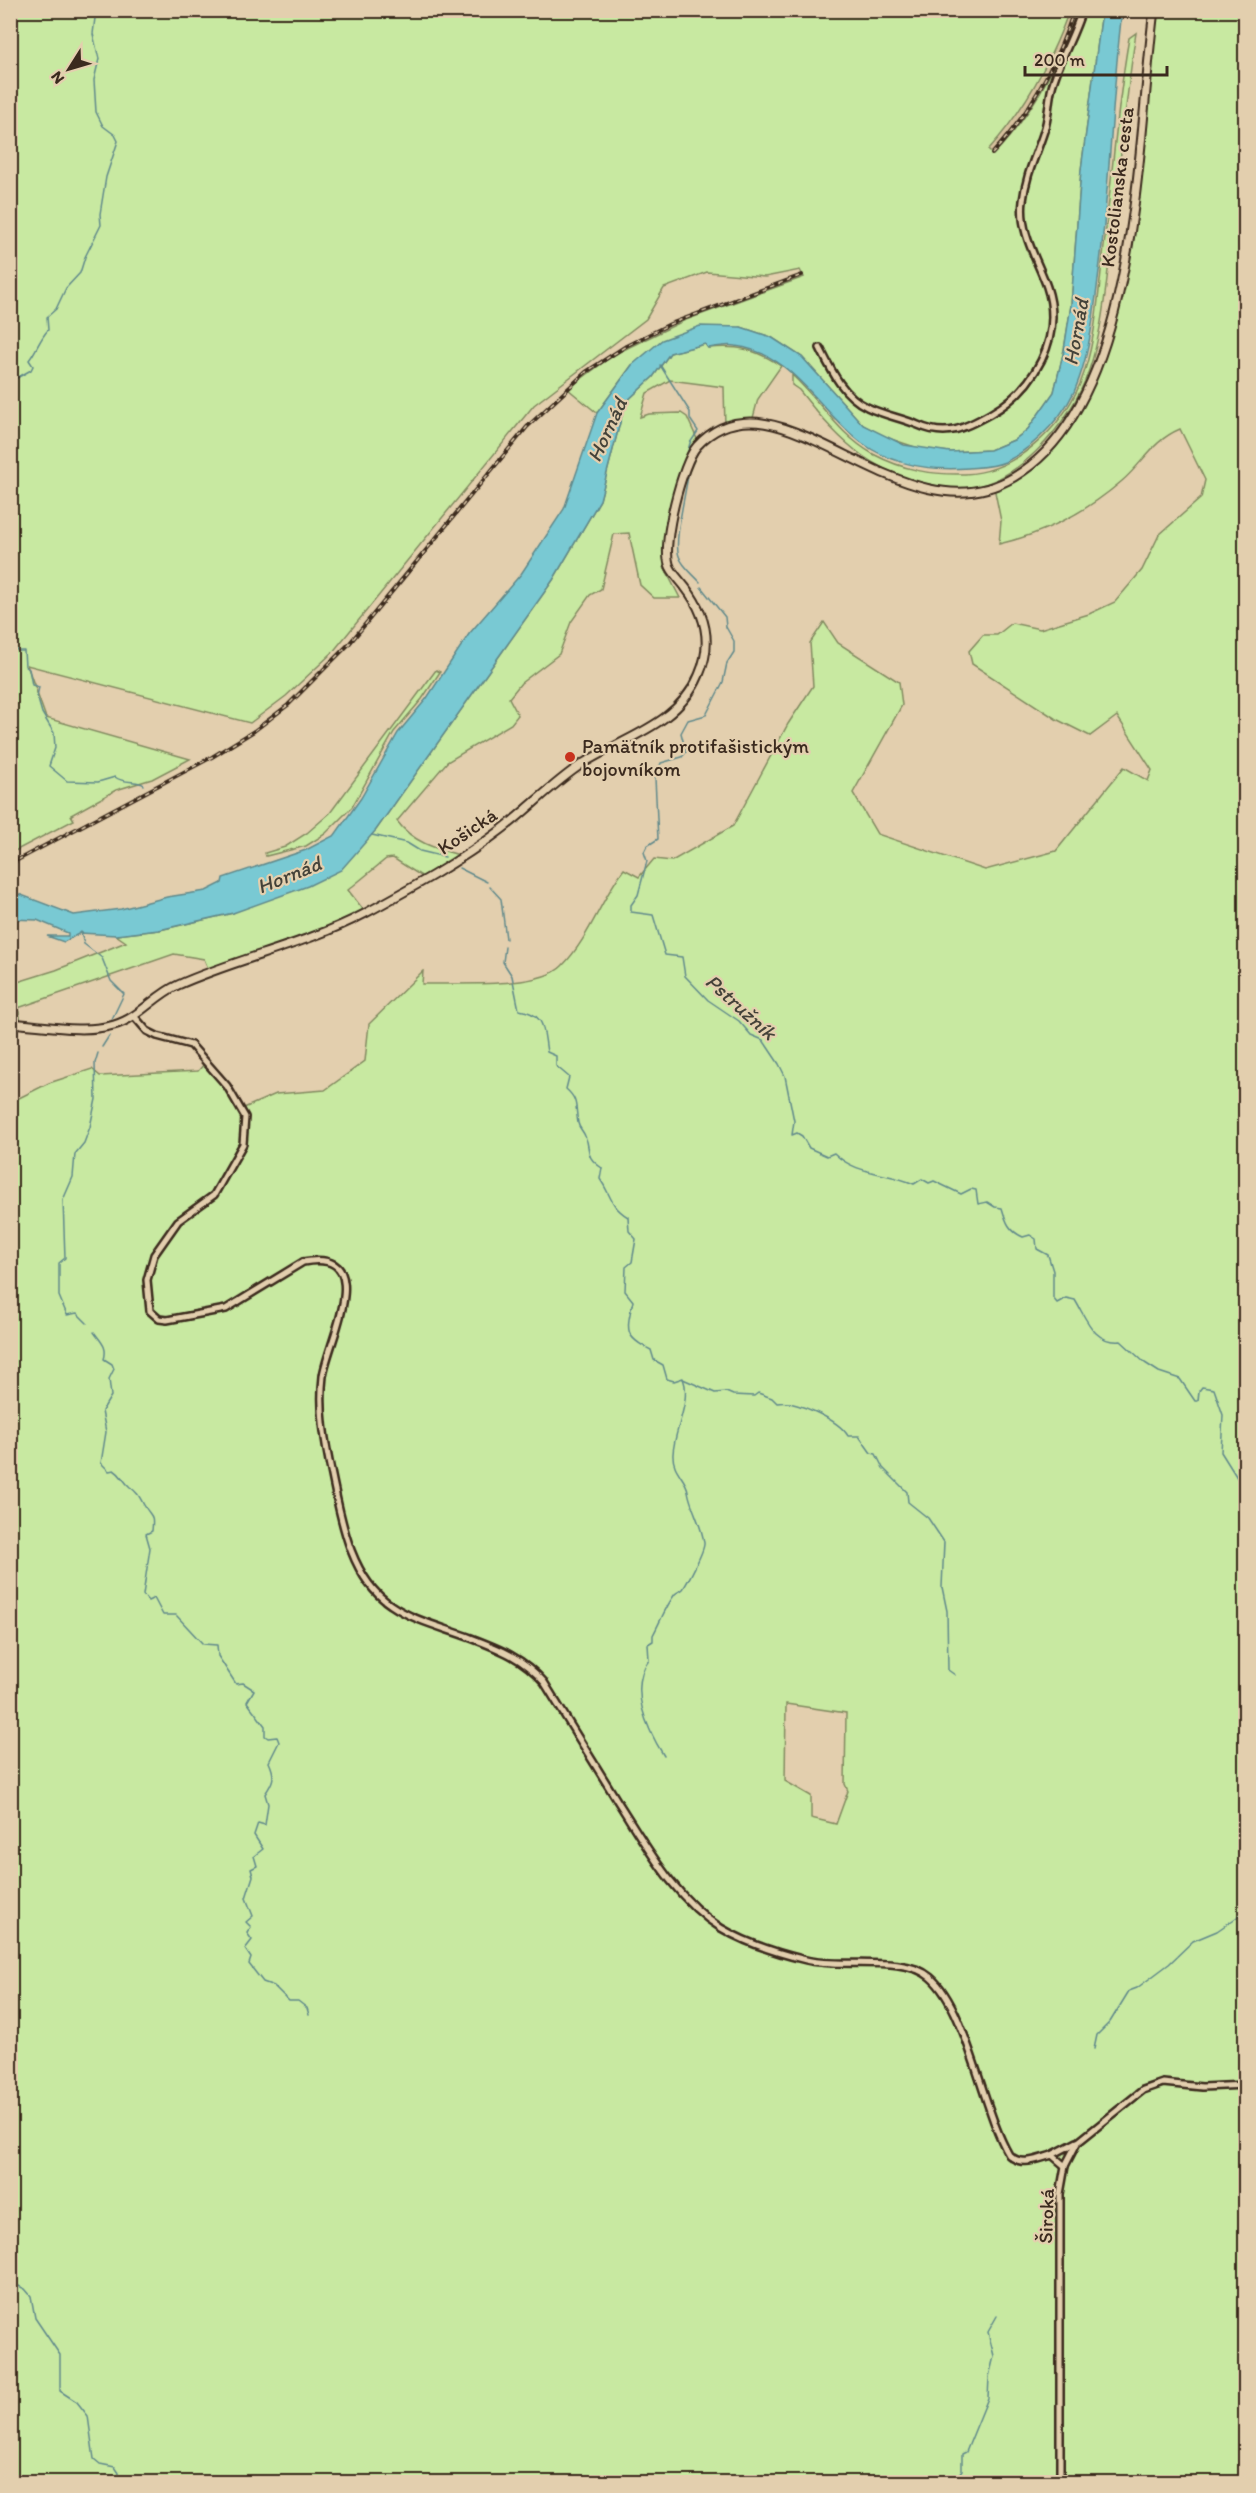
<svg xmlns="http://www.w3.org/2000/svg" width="1256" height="2493" font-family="Itim,sans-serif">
<rect width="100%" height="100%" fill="#e3cfae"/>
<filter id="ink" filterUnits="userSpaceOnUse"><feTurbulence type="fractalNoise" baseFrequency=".0167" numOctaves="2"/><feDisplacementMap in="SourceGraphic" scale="12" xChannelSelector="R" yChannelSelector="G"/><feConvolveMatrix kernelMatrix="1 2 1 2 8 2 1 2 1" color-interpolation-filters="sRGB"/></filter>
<g filter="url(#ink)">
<path fill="#d7c19d" d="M1069 11H1076L1046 81 1010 136 993 155 988 151 1009 126 1043 74Z"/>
<g fill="#c8e9a1" stroke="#828a60" stroke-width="1.5" fill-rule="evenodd">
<path d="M10 11H1069C1050 63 1025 109 988 150L993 155C1032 115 1059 63 1076 11H1102L1081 170 1071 305 1064 350 1054 392 1028 429 1014 440 990 450 950 452 921 449 885 437 863 425 802 357 771 337 741 327 632 365 597 413 568 389 613 355 683 321 804 277 800 270 765 277 707 272 664 288 646 319 534 405 332 653 286 696 250 723 27 665 46 718 190 759 152 779 116 790 71 815 74 820 11 853Z"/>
<path d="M1154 11H1245V2482H11V1102L49 1083 92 1069 100 1076 198 1071 206 1062 244 1108 276 1094 325 1090 365 1061 369 1024 423 971 422 984C454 983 540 989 562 966 589 939 601 899 624 869L639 877 654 859 672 861 733 826 788 724 813 686 810 643 824 622 838 643 899 682 902 705 853 793 877 834 985 870 1056 851 1124 767 1148 781 1152 770 1117 716 1090 736 1056 719 972 664 969 651 983 635H997L1012 623 1040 629 1089 614 1115 602 1142 570 1159 535 1201 498 1205 480 1180 429C1152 441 1144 462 1122 481 1085 513 1046 533 999 544L1001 521 994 487 1044 451 1079 409 1116 301 1137 168ZM786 1704 846 1713 845 1784 848 1791 836 1824 811 1818V1796L785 1781Z"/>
<path d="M1136 33C1124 107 1119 180 1110 254 1105 293 1102 333 1089 370 1072 422 1011 496 950 488 875 477 844 447 799 390L792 385V375C820 401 839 435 873 454 903 470 931 475 965 474 1015 472 1061 429 1080 384 1094 349 1097 309 1101 272 1111 194 1115 116 1129 38Z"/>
<path d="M705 344 708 348C738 345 755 349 781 366L758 399 753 418 725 427 724 387 670 380 647 393 640 417 649 414 681 413 687 417 697 439V453L675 506 666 543 664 567 680 598H654L640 585 629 533 614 534 601 589 590 595 571 622 559 654 521 683 509 698 518 715 511 724 447 762 397 821C413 843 437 849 463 856L426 879 393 858 386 859 348 890 366 913 210 973 204 959 174 954 18 1008 21 1021H11V984L56 970 126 942 116 935 160 930 233 913 376 830 553 580 600 500 625 403 653 377 670 353Z"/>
<path d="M436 670 440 672 422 699 394 732 352 807 325 834 306 846 266 856 265 853 285 847 307 833 330 813Z"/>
</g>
<path fill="#79c9d3" stroke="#60898b" stroke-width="1.5" d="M1102 11H1122C1112 95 1110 179 1100 263 1095 301 1092 343 1079 379 1069 412 1035 447 1005 462 994 467 981 467 969 468 931 471 894 466 862 443 819 412 794 353 735 346 727 344 716 347 708 348L705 344 670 353 653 377 625 403 600 500 553 580 376 830 341 870 308 886 233 913 159 930 116 935 80 933 64 942 47 936H68V933L37 920 11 919V891L74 915 121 909 167 897 206 891 222 883 223 878 306 850 335 835 361 798 398 733 427 698 469 634 521 574 564 509 597 413 632 365 662 340 700 326 741 327 771 337 802 357 863 425 904 445 950 452 990 450 1014 440 1028 429 1054 392 1064 350 1071 305 1081 170Z"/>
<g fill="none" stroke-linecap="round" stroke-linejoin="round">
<g stroke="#60898b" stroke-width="1.5">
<path d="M660 365 690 412V419L698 431 690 443 686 459"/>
<path d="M10 387 15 379 31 370 33 366 29 360C37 350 39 340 48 330L47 317 56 309 66 288 80 273 85 257 101 225 100 214 106 177 118 141 115 135 103 126 96 112 94 80 99 59 93 34 96 10"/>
<path d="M689 468C687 490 673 540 679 556 682 566 693 574 700 582"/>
<path d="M701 587 725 617 726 627 734 641V652L727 663 723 682 706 715 688 720 681 733 686 752 682 757 661 763 655 778 658 839 647 846 644 852 647 861 638 895 631 905V912L653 915 665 955 682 957 685 976 708 1000 739 1021 751 1035 763 1040 779 1064 785 1076 794 1121 792 1135 797 1133 802 1136 809 1148 827 1156 834 1153C857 1176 886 1171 914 1184L922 1179 929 1183 934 1181 961 1194 971 1189 976 1190 978 1204 987 1202 995 1207 1002 1208C1006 1222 1009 1231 1023 1237L1030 1235 1036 1239 1037 1249 1048 1255 1053 1271V1298L1057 1303 1066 1298 1075 1300C1087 1320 1094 1344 1121 1341L1145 1363 1159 1372 1180 1379 1195 1401H1198L1199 1391 1202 1387 1214 1389 1223 1415 1221 1452 1246 1492"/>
<path d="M10 613V617"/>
<path d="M10 631 15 636 14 647 18 651H24L25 666 29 669 32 685 39 687 37 696 42 713 54 733 55 748 49 766 67 781 98 782 115 777C124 784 138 780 144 785"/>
<path d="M372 835 407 843 420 851 445 857"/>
<path d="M459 868 487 882"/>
<path d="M490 887 501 899 506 939"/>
<path d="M81 932 84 944 102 958 111 981 124 994 112 1019"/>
<path d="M505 947 503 962 512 976 519 1010C546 1014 543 1029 547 1052L556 1056V1066L569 1077 566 1089C579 1100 575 1108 578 1123 579 1128 583 1131 585 1136 592 1151 583 1155 602 1168L600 1179C612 1196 609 1205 628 1217L629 1231 636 1239 632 1262 626 1267 625 1291 633 1301C626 1330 624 1337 651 1350L654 1360 663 1365 667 1379 674 1381 683 1378C692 1401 674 1429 673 1454 672 1471 686 1478 688 1491 691 1509 702 1525 704 1543 705 1550 687 1583 683 1589 681 1591 677 1592 675 1594 666 1606 660 1622 653 1635V1641L648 1644 649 1660C628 1688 647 1729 664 1756"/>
<path d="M102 1047 109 1036"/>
<path d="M87 1323 77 1313 67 1315 59 1296V1263L65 1258 63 1200 73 1177 75 1154 84 1143 90 1127 96 1099 95 1063 98 1053"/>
<path d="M94 1332C101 1342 108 1347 104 1359L112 1364 114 1369 109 1379 111 1396 102 1411 106 1432 101 1463 109 1471 114 1470C122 1475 123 1481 130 1487 138 1493 139 1496 144 1505 151 1518 154 1512 152 1531L146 1534 150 1548 143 1595 148 1601 154 1598 163 1615H176L203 1644 217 1645 218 1656 236 1684 243 1683 254 1690 247 1702 265 1726V1736L268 1738 277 1737 279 1742 269 1762C276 1777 273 1782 265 1794L268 1804 265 1825 258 1823 254 1835 263 1849 254 1856 257 1866 251 1869 253 1876 246 1898 253 1916 246 1922 251 1927 247 1933 252 1940 245 1949 251 1958 249 1964 263 1982 274 1986 289 2001H298L307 2008 309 2015"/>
<path d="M683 1379 715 1393 726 1392 733 1395 754 1396 758 1393 772 1398 777 1403C794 1399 839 1420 848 1436H859L871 1453 876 1454 883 1468 907 1492 908 1502 928 1518 944 1542 942 1587 947 1611 948 1670 955 1675"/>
<path d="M1094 2049 1097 2035 1110 2022 1129 1991 1137 1988 1169 1964 1193 1941 1217 1931 1246 1911"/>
<path d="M10 2251 13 2267 10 2274"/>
<path d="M10 2282 25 2289 31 2296 35 2318 60 2355V2391L77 2402 88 2416 94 2459 100 2464 115 2467 119 2473 118 2482"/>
<path d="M960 2482 956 2478 962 2470V2454L966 2452 988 2398 989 2377 994 2356 988 2332 997 2316"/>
</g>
<g stroke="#3b2a1e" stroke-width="10">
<g id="minor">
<path d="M820 348C831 370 843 396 867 407 883 415 902 418 918 425 947 438 965 428 990 414 1034 389 1064 338 1047 287 1037 259 1019 232 1023 201 1026 174 1036 156 1044 131 1049 117 1048 101 1052 87 1059 61 1074 36 1082 10"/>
<path d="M134 1016 147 1031 157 1036 191 1045 227 1086 245 1117 243 1144 214 1195 178 1221 154 1255 147 1280 150 1311 159 1319 167 1320 226 1309 303 1262C380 1247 327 1344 323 1376 319 1410 325 1443 332 1476 341 1520 351 1579 391 1605 414 1621 445 1628 471 1638 500 1649 523 1658 544 1682 569 1722 593 1762 618 1802 647 1847 675 1899 721 1928 746 1943 777 1953 806 1960 841 1969 903 1954 930 1977 967 2008 982 2109 1009 2155 1022 2167 1037 2159 1052 2155L1065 2166"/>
<path d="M1052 2155 1077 2142"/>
<path d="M1063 2482 1060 2474V2194L1065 2166 1077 2143 1143 2090 1163 2083 1202 2087 1246 2085"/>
</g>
</g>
<g stroke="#3b2a1e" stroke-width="11">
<path id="tertiary" d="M10 1023C43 1025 83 1034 114 1025 139 1018 155 995 178 985 238 958 305 945 364 914 410 889 459 862 501 830 529 809 553 783 582 764 625 737 678 725 699 675 713 643 706 614 685 587 680 580 671 572 669 564 662 542 682 463 697 446 778 358 900 545 1014 477 1140 403 1137 140 1154 10"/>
</g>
<use href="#minor" stroke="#e3cfae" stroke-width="5"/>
<use href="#tertiary" stroke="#e3cfae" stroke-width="7"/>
<g stroke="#3b2a1e" stroke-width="4">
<g id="rail">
<path d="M992 154C1030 113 1057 63 1074 10"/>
<path d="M10 864 212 757 254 731 288 705 349 644 527 427 586 372 626 346 670 324 802 275"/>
</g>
</g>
<use href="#rail" stroke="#e3cfae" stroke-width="1.5" stroke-dasharray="4.5" stroke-linecap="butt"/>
</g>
</g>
<circle fill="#c8321e" stroke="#e3cfae" stroke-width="2" cx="570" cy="757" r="6"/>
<g text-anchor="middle" stroke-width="4.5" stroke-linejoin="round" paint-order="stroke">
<g font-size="20" fill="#3b2a1e" stroke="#e3cfae">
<text transform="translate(1117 187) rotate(-83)" y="7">Kostolianska cesta</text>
<text transform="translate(467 831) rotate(-34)" y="7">Košická</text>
<text transform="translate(1046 2216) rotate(-88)" y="7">Široká</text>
</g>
<g font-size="20" fill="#3b2a1e" stroke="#e3cfae" text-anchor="start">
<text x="582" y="753">Pamätník protifašistickým<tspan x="582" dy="23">bojovníkom</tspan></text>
</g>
<g font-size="21" font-style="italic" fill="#444239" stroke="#e3cfae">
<text transform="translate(1076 332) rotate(-80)" y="7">Hornád</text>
<text transform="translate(607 430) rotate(-65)" y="7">Hornád</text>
<text transform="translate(289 875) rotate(-22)" y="7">Hornád</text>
<text transform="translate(741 1007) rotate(42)" y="7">Pstružník</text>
</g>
</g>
<rect width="1256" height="2493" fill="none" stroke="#e3cfae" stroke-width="36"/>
<rect x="18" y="18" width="1220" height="2457" fill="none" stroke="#3b2a1e" stroke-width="2" filter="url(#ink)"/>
<g transform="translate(69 69) rotate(233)" stroke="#e3cfae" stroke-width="4.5" paint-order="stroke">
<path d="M0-4.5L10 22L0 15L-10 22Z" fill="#3b2a1e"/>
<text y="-9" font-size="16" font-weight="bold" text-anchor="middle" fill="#3b2a1e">N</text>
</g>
<path d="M1025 66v9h142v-9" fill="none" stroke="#3b2a1e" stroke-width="3"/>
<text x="1034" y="66" font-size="18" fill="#3b2a1e" stroke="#e3cfae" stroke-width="4.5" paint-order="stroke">200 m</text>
</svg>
